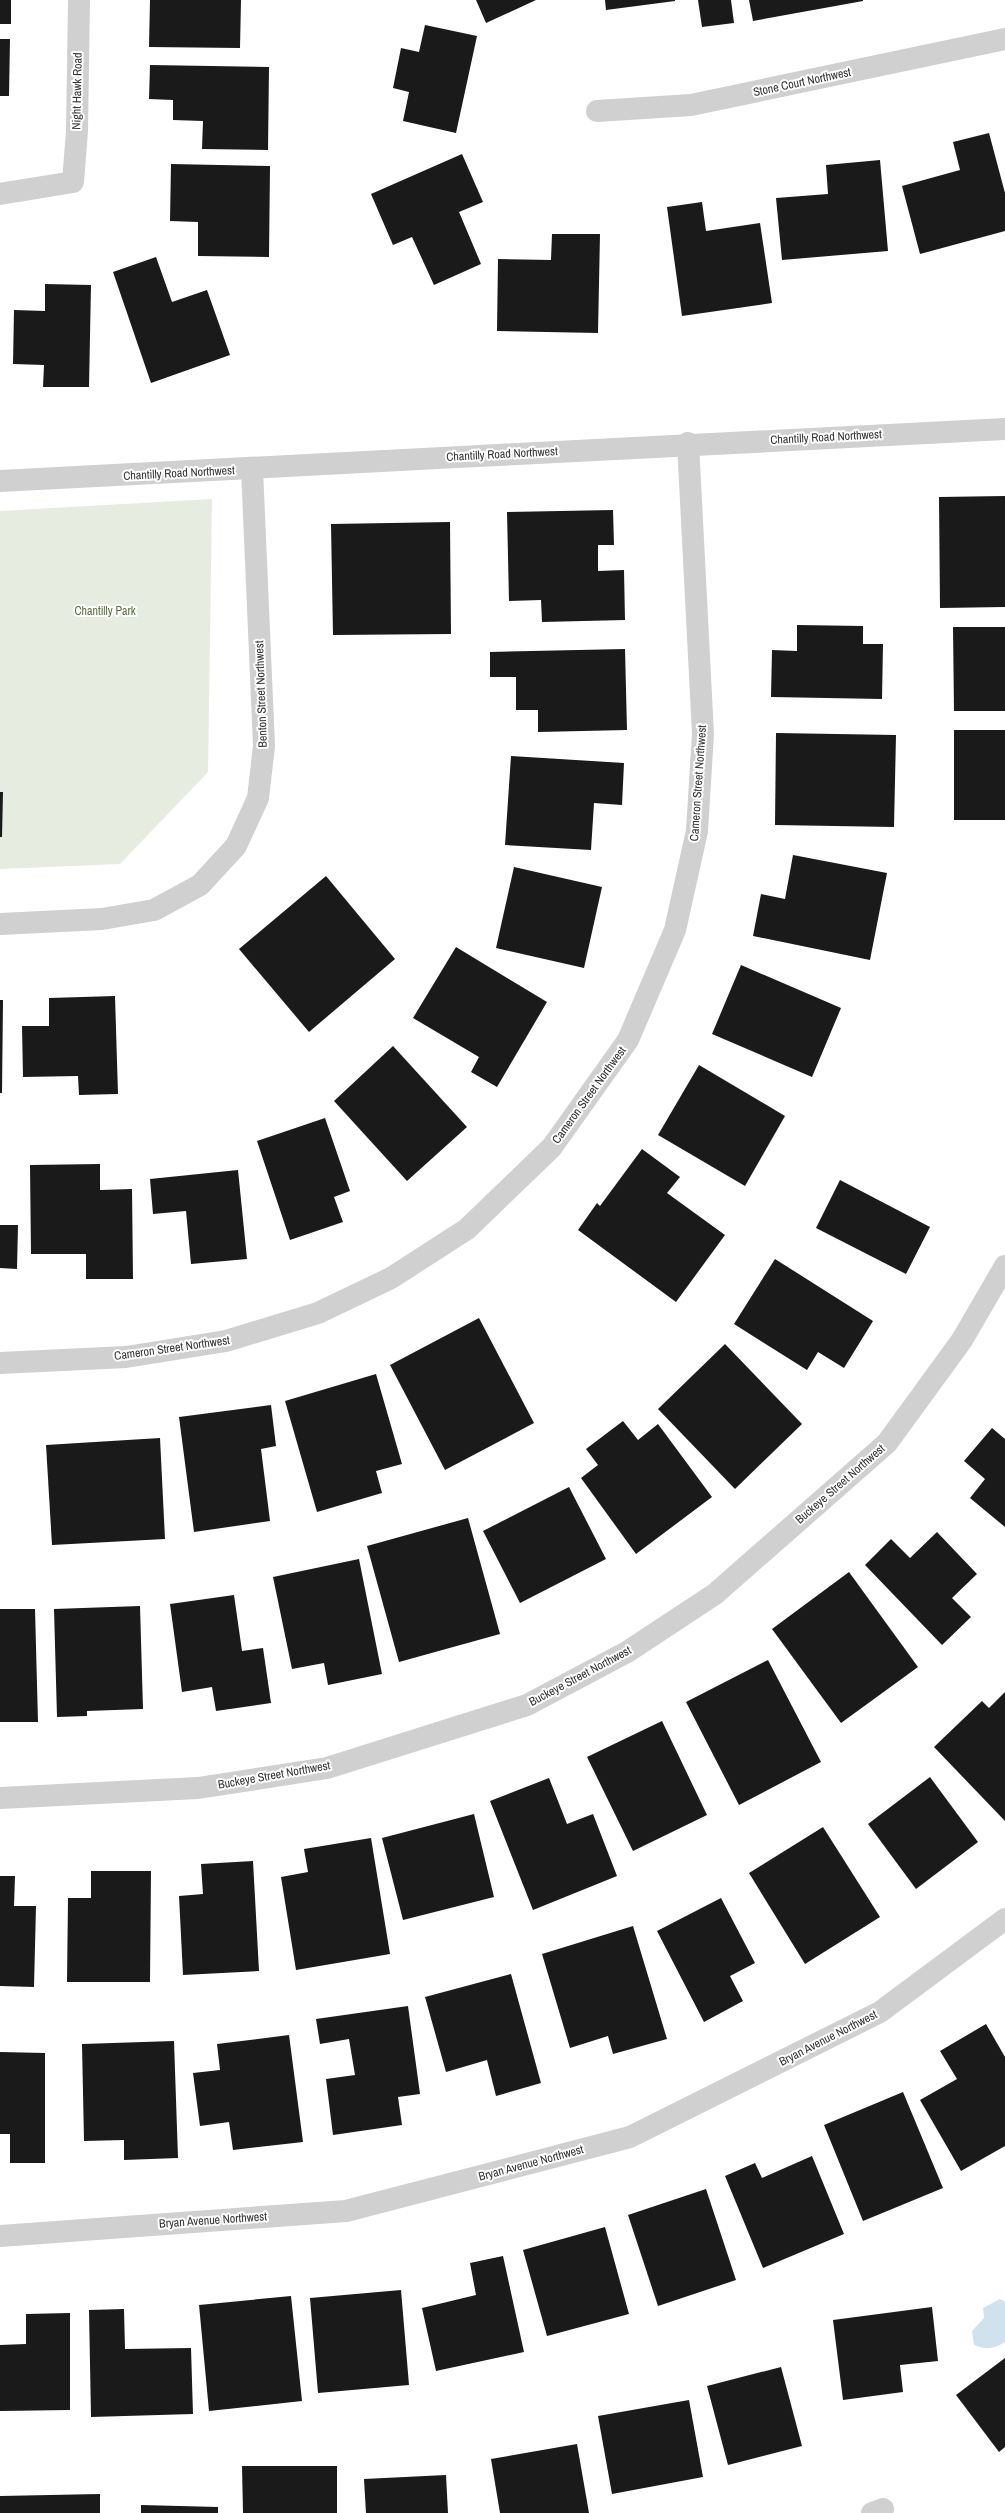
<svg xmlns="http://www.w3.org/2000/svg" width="1005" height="2513" font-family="'Archivo Narrow',sans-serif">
<rect width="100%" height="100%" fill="#fff"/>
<path fill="#e6ecdf" d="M212 499 208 772 120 864 0 869V511Z"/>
<path fill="#cfe2ee" d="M1000 2299 1005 2302V2342C994 2349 986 2350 974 2345L972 2331 984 2318 983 2308Z"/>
<g fill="#1a1a1a">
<rect x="0" y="0" width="11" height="24"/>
<path d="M150 0H241L240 48 149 47Z"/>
<path d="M476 0H536L486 23Z"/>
<path d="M605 0H675V1L606 10Z"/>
<path d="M698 0H731L734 23 702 27Z"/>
<path d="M749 0H863V1L753 21Z"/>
<path d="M425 25 477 36 456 133 403 121 409 92 393 88 401 48 419 52Z"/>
<path d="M0 39H10L9 96H0Z"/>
<path d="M150 65 269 67 268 150 202 149 203 121 173 120V100L149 99Z"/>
<path d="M989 133 1005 193V231L920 254 902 186 960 170 953 142Z"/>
<path d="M462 154 483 202 459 212 481 264 434 285 412 237 393 245 371 194Z"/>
<path d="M880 160 888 251 782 260 776 198 828 194 826 165Z"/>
<path d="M171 164 270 166 269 257 198 256V222L170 221Z"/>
<path d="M702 202 706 231 760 223 772 303 682 316 667 207Z"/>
<path d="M552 234H600L598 333 497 331 498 259 551 260Z"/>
<path d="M156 257 172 302 207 290 230 355 151 383 113 272Z"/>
<path d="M45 284 91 285 89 387H43L44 365 13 364 14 310 45 311Z"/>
<path d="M1005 496V607L940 608 939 497Z"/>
<path d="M613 510 614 545H598V571L624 570 625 620 542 622 541 600 509 601 507 512Z"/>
<path d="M450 522 451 634 333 635 331 524Z"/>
<path d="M797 625 863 626V644H883L882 699 771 697 772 650 797 651Z"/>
<path d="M953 627H1005V711H954Z"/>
<path d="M625 649 627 730 538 732V710H516V677H490V652Z"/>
<rect x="954" y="730" width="51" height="90"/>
<path d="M776 733 896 735 894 827 775 825Z"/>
<path d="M511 756 624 763 622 805 594 803 591 850 505 845Z"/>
<path d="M0 792H3L2 837H0Z"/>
<path d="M793 855 887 873 870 960 753 936 761 894 785 899Z"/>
<path d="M514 867 602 887 584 968 496 948Z"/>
<path d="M326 876 395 959 309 1032 239 949Z"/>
<path d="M456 947 547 1002 497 1087 471 1072 479 1057 413 1018Z"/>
<path d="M741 965 841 1008 812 1077 712 1034Z"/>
<path d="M115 996 118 1094 79 1095 78 1076 23 1077 22 1026H49V998Z"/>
<path d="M0 1000H3L2 1093H0Z"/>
<path d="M393 1046 467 1127 407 1181 334 1101Z"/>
<path d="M699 1065 785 1116 745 1186 658 1135Z"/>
<path d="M325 1118 350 1191 334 1197 343 1222 290 1240 257 1141Z"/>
<path d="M642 1149 680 1177 667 1193 725 1235 676 1302 578 1230 597 1203 600 1206Z"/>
<path d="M100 1164V1190L132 1189 133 1279H86V1254H31L30 1165Z"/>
<path d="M238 1170 247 1259 191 1264 186 1211 153 1214 150 1179Z"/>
<path d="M840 1180 930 1227 906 1274 816 1228Z"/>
<path d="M0 1225H18L17 1269 0 1268Z"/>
<path d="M775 1259 873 1321 844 1368 818 1352 807 1370 734 1324Z"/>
<path d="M479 1318 534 1423 445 1470 390 1365Z"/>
<path d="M725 1344 802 1424 735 1489 658 1409Z"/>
<path d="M376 1374 402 1464 376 1471 382 1493 317 1512 285 1401Z"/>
<path d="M271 1405 276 1446 261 1449 270 1521 194 1532 179 1417Z"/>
<path d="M623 1421 638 1440 658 1424 712 1497 636 1554 581 1478 598 1465 586 1449Z"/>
<path d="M992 1428 1005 1439V1527L970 1498 985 1479 964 1461Z"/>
<path d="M160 1438 165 1539 52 1545 46 1445Z"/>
<path d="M569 1487 606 1559 520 1603 483 1531Z"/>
<path d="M468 1518 500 1634 399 1662 367 1546Z"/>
<path d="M937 1532 977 1574 952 1598 971 1617 942 1645 865 1565 891 1539 910 1558Z"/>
<path d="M359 1559 382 1674 328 1685 324 1663 292 1669 273 1577Z"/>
<path d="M849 1572 918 1667 841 1723 772 1629Z"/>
<path d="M234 1595 242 1651 263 1648 271 1703 216 1711 212 1687 182 1692 170 1604Z"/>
<path d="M140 1606 143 1709 87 1711V1716L57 1717 54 1609Z"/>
<path d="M0 1609H35L38 1722H0Z"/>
<path d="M768 1660 821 1762 739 1805 686 1702Z"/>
<path d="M1005 1692V1821L934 1747 982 1701 989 1708Z"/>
<path d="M662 1721 707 1815 633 1851 587 1757Z"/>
<path d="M930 1777 978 1842 916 1889 868 1824Z"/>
<path d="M549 1778 567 1824 593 1814 617 1876 533 1910 490 1801Z"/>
<path d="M474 1814 494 1897 403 1920 382 1838Z"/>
<path d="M823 1827 880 1917 805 1964 749 1873Z"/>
<path d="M371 1838 390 1954 296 1970 281 1877 308 1872 304 1849Z"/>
<path d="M253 1861 259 1971 183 1975 179 1896 203 1894 201 1864Z"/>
<path d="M91 1871H151L150 1982H67L68 1898H91Z"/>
<path d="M0 1876H15L14 1906H36L34 1987 0 1986Z"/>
<path d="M721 1898 755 1963 730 1976 743 2001 704 2022 657 1931Z"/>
<path d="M633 1926 667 2039 613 2054 608 2036 570 2048 542 1954Z"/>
<path d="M511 1974 541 2083 496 2096 487 2060 446 2072 425 1997Z"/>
<path d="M408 2006 420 2094 398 2097 402 2125 333 2135 326 2079 355 2075 349 2039 320 2044 316 2019Z"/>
<path d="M986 2024 1005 2057V2146L961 2171 920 2100 957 2079 940 2051Z"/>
<path d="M289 2035 303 2142 233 2150 229 2122 200 2126 193 2073 220 2070 217 2044Z"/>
<path d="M174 2041 178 2158 124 2160V2140L84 2141 82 2044Z"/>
<path d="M0 2052 45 2053V2163H10V2134H0Z"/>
<path d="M903 2092 943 2188 863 2221 824 2125Z"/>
<path d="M812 2156 844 2234 763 2268 725 2176 755 2163 762 2178Z"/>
<path d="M706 2189 736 2280 658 2306 628 2215Z"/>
<path d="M605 2227 629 2314 547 2336 523 2250Z"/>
<path d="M503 2256 524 2352 436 2371 422 2308 476 2295 470 2263Z"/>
<path d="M401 2290 409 2385 318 2393 310 2298Z"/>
<path d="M291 2296 302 2401 209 2411 199 2305Z"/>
<path d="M932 2307 938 2361 900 2365 903 2392 843 2400 833 2320Z"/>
<path d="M124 2309 125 2349 191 2348 193 2414 91 2417 89 2310Z"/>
<path d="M70 2313V2410L0 2411V2345L26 2344V2314Z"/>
<path d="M1005 2358V2447L999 2452 956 2395Z"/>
<path d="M781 2367 802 2446 728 2465 707 2386Z"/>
<path d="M689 2400 703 2477 612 2494 598 2416Z"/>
<path d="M577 2444 589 2513H500L491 2459Z"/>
<path d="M242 2466H337V2513H243Z"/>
<path d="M446 2475 448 2513H366L364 2479Z"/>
<path d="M100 2494V2513H0V2496Z"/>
<path d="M141 2505 218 2507V2513H141Z"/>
</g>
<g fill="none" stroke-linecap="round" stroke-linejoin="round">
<g stroke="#d0d0d0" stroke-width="22">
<path d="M597 111 691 105 1005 39"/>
<path d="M0 194 73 182 77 131 79 0"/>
<path d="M0 481C335 465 670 444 1005 429"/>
<path d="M0 924 102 919 154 910 200 885 236 846 258 798 264 746 252 469"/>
<path d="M0 1363 126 1357 226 1341 318 1313 391 1278 467 1229 552 1147 628 1040 675 930 697 831 703 734 688 443"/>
<path d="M0 1798 198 1788 327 1768 527 1705 627 1652 715 1594 887 1443 962 1340 1005 1266"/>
<path d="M0 2236 346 2211 630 2137 880 2012 1005 1919"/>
<path d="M872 2513 883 2509"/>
</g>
</g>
<g text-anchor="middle" stroke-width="4" stroke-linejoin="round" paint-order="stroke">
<g font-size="12" fill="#333" stroke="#fff">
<text transform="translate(802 82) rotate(-12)" y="4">Stone Court Northwest</text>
<text transform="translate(77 91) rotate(-89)" y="4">Night Hawk Road</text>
<text transform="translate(826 437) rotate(-3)" y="4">Chantilly Road Northwest</text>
<text transform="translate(502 454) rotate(-3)" y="4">Chantilly Road Northwest</text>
<text transform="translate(179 473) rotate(-3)" y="4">Chantilly Road Northwest</text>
<text transform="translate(261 694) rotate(-92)" y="4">Benton Street Northwest</text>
<text transform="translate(698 783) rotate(-86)" y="4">Cameron Street Northwest</text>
<text transform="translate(589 1095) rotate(-54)" y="4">Cameron Street Northwest</text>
<text transform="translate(172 1348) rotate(-8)" y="4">Cameron Street Northwest</text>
<text transform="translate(840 1484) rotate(-41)" y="4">Buckeye Street Northwest</text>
<text transform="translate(580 1676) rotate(-28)" y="4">Buckeye Street Northwest</text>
<text transform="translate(274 1775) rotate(-10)" y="4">Buckeye Street Northwest</text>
<text transform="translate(828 2038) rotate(-27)" y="4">Bryan Avenue Northwest</text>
<text transform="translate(531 2163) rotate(-15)" y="4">Bryan Avenue Northwest</text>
<text transform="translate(213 2220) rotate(-4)" y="4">Bryan Avenue Northwest</text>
</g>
<g font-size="12" fill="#56703f" stroke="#fff">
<text x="105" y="615">Chantilly Park</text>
</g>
</g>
</svg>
